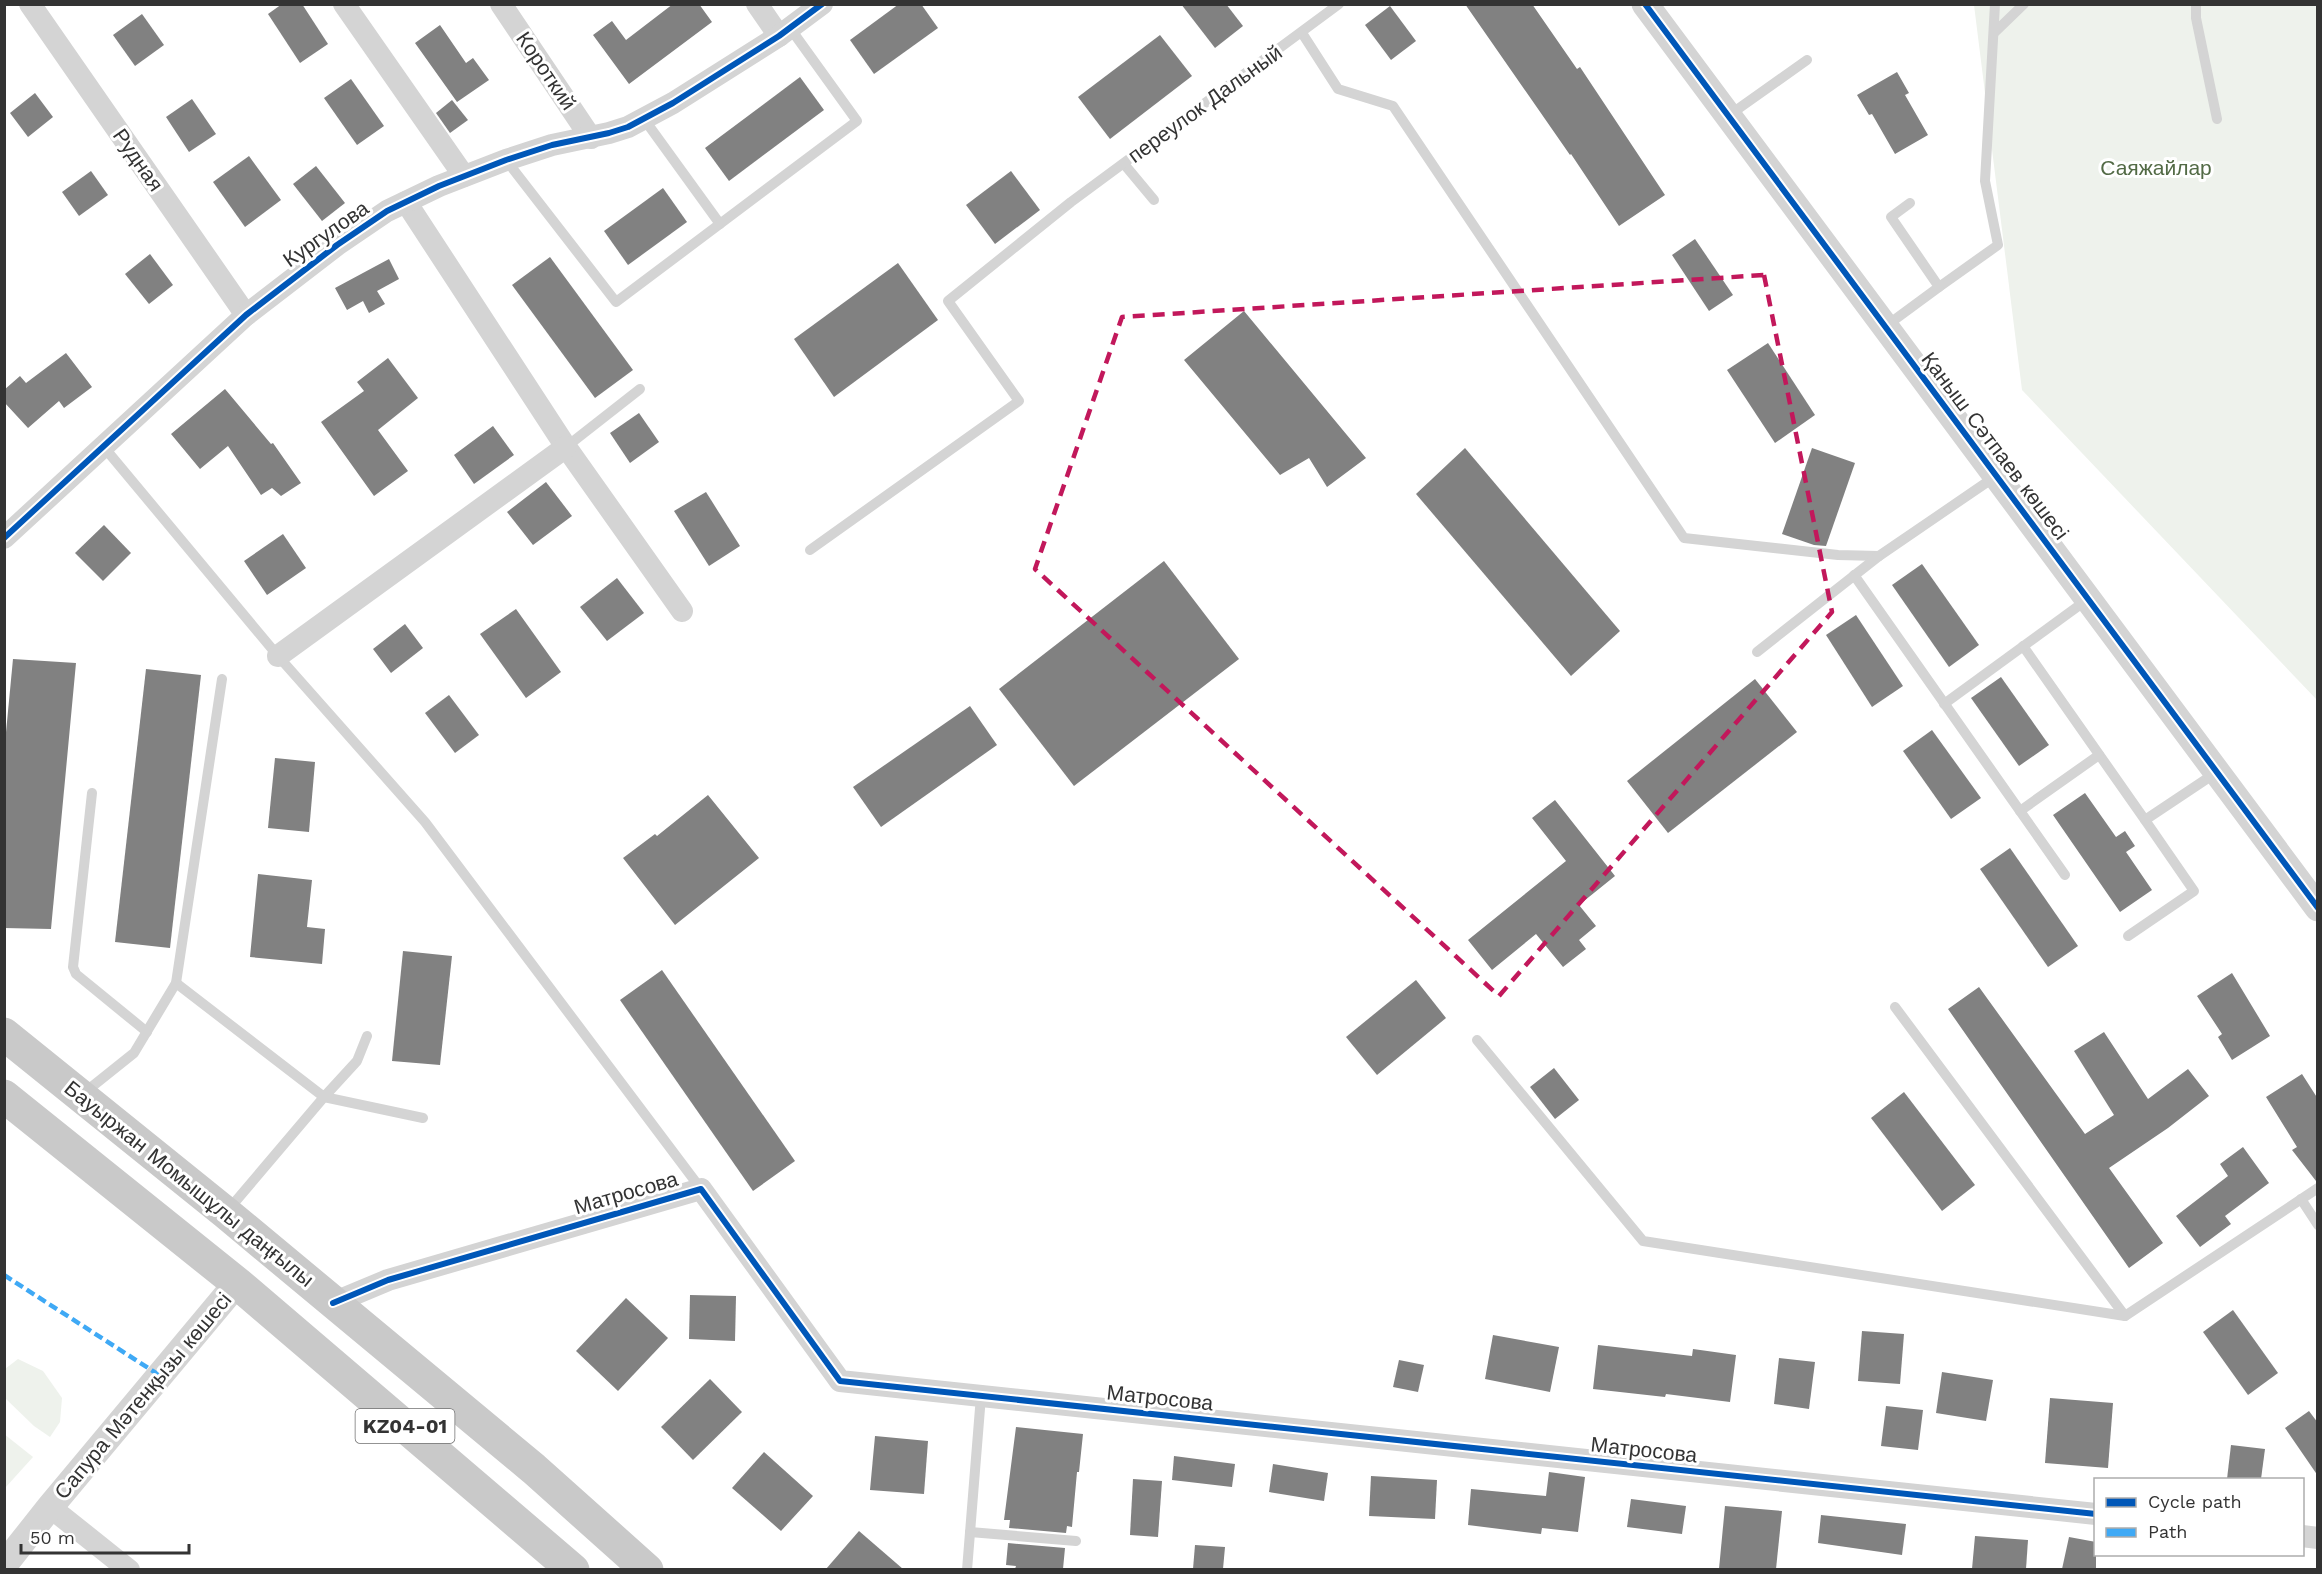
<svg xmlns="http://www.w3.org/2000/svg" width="2322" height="1574" font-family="'Work Sans',sans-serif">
<rect width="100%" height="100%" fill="#fff"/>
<g fill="#eef2ec">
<path d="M1974 5H2317V700L2022 390Z"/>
<path d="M18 1359 43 1371 62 1398 60 1422 50 1437 34 1426 5 1398V1369Z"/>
<path d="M4 1434 33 1457 5 1488H4Z"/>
</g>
<g fill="#818181">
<path d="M282 4H302L328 44 300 63 268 14Z"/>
<path d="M673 4H699L712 22 629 84 593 35 612 21 626 40Z"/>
<path d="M899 4H921L938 28 874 74 850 40Z"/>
<path d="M1181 4H1226L1243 26 1215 48Z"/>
<path d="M1465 4H1532L1577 69 1580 67 1665 195 1619 226 1571 154 1570 155Z"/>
<path d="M1390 6 1416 41 1391 60 1365 25Z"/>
<path d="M142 14 164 45 135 66 113 35Z"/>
<path d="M440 25 466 63 473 58 489 80 457 102 415 43Z"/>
<path d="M1160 35 1192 76 1110 139 1078 97Z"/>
<path d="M1897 72 1909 93 1905 95 1928 135 1895 154 1872 114 1869 115 1857 95Z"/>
<path d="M800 77 824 110 729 181 705 148Z"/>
<path d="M351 79 384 126 357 145 324 98Z"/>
<path d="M35 93 53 117 28 137 10 113Z"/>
<path d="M192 99 216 134 189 152 166 117Z"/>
<path d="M452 100 468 120 450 133 436 113Z"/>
<path d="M249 156 281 200 245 227 213 182Z"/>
<path d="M316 166 345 203 322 221 293 184Z"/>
<path d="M91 171 108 195 79 216 62 192Z"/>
<path d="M1011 171 1040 210 995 244 966 205Z"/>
<path d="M663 188 687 222 628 265 604 231Z"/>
<path d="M1695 239 1733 295 1709 311 1672 255Z"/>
<path d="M150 254 173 285 149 304 125 274Z"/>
<path d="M550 257 633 370 595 398 512 285Z"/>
<path d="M389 259 399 279 377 291 385 304 369 313 363 301 347 310 335 288Z"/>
<path d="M898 263 938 320 834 397 794 339Z"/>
<path d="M1244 311 1366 458 1327 487 1309 458 1280 475 1184 360Z"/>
<path d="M1768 343 1815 415 1775 443 1727 370Z"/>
<path d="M66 353 92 387 64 408 59 401 28 428 4 402V390L20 376 26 383Z"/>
<path d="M388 358 418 398 378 430 408 471 374 496 321 422 364 391 357 382Z"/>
<path d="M225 389 271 444 273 443 301 483 281 496 272 488 261 495 228 446 200 469 171 434Z"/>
<path d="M639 413 659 442 630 463 610 433Z"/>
<path d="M493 426 514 455 474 484 454 455Z"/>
<path d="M1465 448 1620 631 1571 676 1416 494Z"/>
<path d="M1812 448 1855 463 1826 546 1814 545 1782 534Z"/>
<path d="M546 482 572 516 533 545 507 512Z"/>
<path d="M706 492 740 546 709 566 674 511Z"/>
<path d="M104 525 131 553 103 581 75 553Z"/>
<path d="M283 534 306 568 267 595 244 561Z"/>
<path d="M1164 561 1239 659 1074 786 999 689Z"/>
<path d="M1922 564 1979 645 1949 667 1892 585Z"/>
<path d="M617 578 644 613 607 641 580 607Z"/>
<path d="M516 609 561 672 526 698 480 634Z"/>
<path d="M1856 615 1903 686 1872 707 1826 635Z"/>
<path d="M405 624 423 648 391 673 373 649Z"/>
<path d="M13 659 76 663 51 929 4 928V753Z"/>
<path d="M146 669 201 675 170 948 115 942Z"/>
<path d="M2001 677 2049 745 2019 766 1971 698Z"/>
<path d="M1755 679 1797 732 1668 833 1627 781Z"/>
<path d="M449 695 479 735 455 753 425 713Z"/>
<path d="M970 706 997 745 881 827 853 787Z"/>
<path d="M1932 730 1981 798 1951 819 1903 751Z"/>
<path d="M275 758 315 762 309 832 268 828Z"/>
<path d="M2085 793 2116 837 2125 831 2135 846 2126 852 2152 890 2120 912 2053 815Z"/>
<path d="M708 795 759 858 675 925 623 858 655 834 657 836Z"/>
<path d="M1555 800 1615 876 1579 905 1596 926 1579 940 1586 949 1563 967 1536 934 1492 970 1468 940 1566 861 1532 818Z"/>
<path d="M2010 848 2078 946 2048 967 1980 869Z"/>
<path d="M258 874 312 880 307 927 325 929 322 964 250 957Z"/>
<path d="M403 951 452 956 440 1065 392 1061Z"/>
<path d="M662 970 795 1161 753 1191 620 1000Z"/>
<path d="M2232 973 2270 1036 2232 1060 2218 1037 2222 1034 2197 996Z"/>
<path d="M1416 980 1446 1018 1377 1075 1346 1037Z"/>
<path d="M1979 987 2085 1134 2114 1115 2074 1051 2104 1032 2148 1099 2188 1069 2209 1096 2168 1128 2109 1168 2163 1243 2129 1268 1948 1009Z"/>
<path d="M1554 1068 1579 1100 1555 1119 1530 1087Z"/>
<path d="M2302 1074 2318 1099V1181H2316L2292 1150 2297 1147 2266 1097Z"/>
<path d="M1904 1092 1975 1185 1942 1211 1871 1118Z"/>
<path d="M2243 1147 2269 1183 2225 1216 2231 1224 2200 1247 2176 1216 2228 1176 2220 1164Z"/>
<path d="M690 1295 736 1296 735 1341 689 1339Z"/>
<path d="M626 1298 668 1338 618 1391 576 1351Z"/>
<path d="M2233 1310 2278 1373 2248 1395 2203 1332Z"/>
<path d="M1862 1331 1904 1334 1900 1384 1858 1381Z"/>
<path d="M1493 1335 1559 1347 1550 1392 1485 1379Z"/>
<path d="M1598 1345 1692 1356 1693 1349 1736 1355 1730 1402 1666 1394 1665 1397 1593 1389Z"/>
<path d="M1779 1358 1815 1362 1809 1409 1774 1404Z"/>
<path d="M1399 1360 1424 1365 1418 1392 1393 1387Z"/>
<path d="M1942 1372 1993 1380 1986 1421 1936 1413Z"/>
<path d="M710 1379 742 1412 693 1460 661 1427Z"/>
<path d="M2050 1398 2113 1403 2108 1468 2045 1463Z"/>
<path d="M1886 1406 1923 1410 1918 1450 1881 1446Z"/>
<path d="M2309 1411 2318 1423V1476L2285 1428Z"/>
<path d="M1016 1427 1083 1434 1079 1472H1077L1072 1527 1067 1526 1066 1533 1009 1528 1010 1520H1004Z"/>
<path d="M875 1436 928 1441 924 1494 870 1490Z"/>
<path d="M2231 1445 2265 1449 2261 1479H2227Z"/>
<path d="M764 1452 813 1496 781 1531 732 1488Z"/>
<path d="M1174 1456 1235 1464 1232 1487 1172 1480Z"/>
<path d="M1273 1464 1328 1473 1324 1501 1269 1492Z"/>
<path d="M1549 1472 1585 1477 1578 1532 1542 1528 1541 1534 1468 1525 1471 1489 1546 1496Z"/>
<path d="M1371 1476 1437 1480 1435 1519 1369 1516Z"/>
<path d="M1133 1479 1162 1481 1158 1537 1130 1535Z"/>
<path d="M1631 1499 1686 1506 1682 1534 1627 1527Z"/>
<path d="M1725 1506 1782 1511 1776 1569H1719Z"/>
<path d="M1821 1515 1906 1524 1902 1555 1818 1543Z"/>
<path d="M859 1531 903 1569H826Z"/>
<path d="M1975 1536 2028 1540 2026 1569H1972Z"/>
<path d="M2069 1537 2096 1542V1569H2062Z"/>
<path d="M1008 1543 1065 1548 1063 1569H1015L1016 1566 1006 1565Z"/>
<path d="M1195 1545 1225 1547 1223 1569H1193Z"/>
</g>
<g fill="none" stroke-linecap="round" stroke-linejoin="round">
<g stroke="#d4d4d4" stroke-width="10">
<path d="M2196 4V18L2217 119"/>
<path d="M1302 33 1338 89 1393 106 1684 538 1838 555 1879 556 1996 476"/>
<path d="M1994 33 2024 4"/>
<path d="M1728 116 1807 60"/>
<path d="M644 119 720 224"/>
<path d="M506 160 616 302 857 121 790 28"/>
<path d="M1124 164 1154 200"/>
<path d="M1939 287 1998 245 1985 181 1995 4"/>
<path d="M1886 326 1939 287 1891 217 1910 203"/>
<path d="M103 446 278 656 425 822 701 1189"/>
<path d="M566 447 640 389"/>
<path d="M810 550 1019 401 948 301 1071 202 1339 4"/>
<path d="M1854 575 2065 875"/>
<path d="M2023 646 2145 820 2217 772"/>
<path d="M1757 652 1879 556"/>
<path d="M1944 704 2088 599"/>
<path d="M92 793 73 967 76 974 147 1032"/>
<path d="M2020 811 2099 755"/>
<path d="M2128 936 2194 891 2145 820"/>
<path d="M176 983 324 1097 357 1061 367 1036"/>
<path d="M1895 1007 2125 1316"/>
<path d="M1477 1040 1643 1241 2125 1316 2318 1188"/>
<path d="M84 1093 134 1053 176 983 222 679"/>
<path d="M2301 1199 2318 1225"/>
<path d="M229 1209 324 1097 423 1118"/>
<path d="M970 1532 1076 1541"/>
<path d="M967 1570 981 1396"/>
</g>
<g stroke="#d4d4d4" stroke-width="22">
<path d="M30 4 246 315"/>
<path d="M344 4 464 176"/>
<path d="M501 4 591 138"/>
<path d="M757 4 779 36"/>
<path d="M406 202 566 447 682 611"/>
<path d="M4 538 246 315 337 245 387 211 439 186 506 160 552 145 609 133 628 127 673 103 779 36 822 4"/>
<path d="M278 656 566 447"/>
<path d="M333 1303 388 1280 701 1189 840 1381 2096 1514"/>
<path d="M50 1507 129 1570"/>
<path d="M2302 1536 2318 1538"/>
</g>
<g stroke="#d4d4d4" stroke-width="27">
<path d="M1645 4 2318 908"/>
<path d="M4 1565 50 1507 237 1283"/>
</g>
<g stroke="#c9c9c9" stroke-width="33">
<path d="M4 1034 226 1213 534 1469 647 1570"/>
<path d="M4 1096 237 1283 573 1570"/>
</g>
<path stroke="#3fa9f5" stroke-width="4.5" stroke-dasharray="9 4.5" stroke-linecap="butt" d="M4 1275 159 1375"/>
<g stroke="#fff" stroke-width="10">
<g id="cycleway">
<path d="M1645 4 2318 908"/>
<path d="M4 538 246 315 337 245 387 211 439 186 506 160 552 145 609 133 628 127 673 103 779 36 822 4"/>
<path d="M333 1303 388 1280 701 1189 840 1381 2096 1514"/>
</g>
</g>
<use href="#cycleway" stroke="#0057b8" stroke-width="6"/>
</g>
<path fill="none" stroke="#c2185b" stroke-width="4.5" stroke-dasharray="12 8" stroke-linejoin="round" d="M1764 275 1832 612 1499 996 1035 569 1122 317Z"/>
<g text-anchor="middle" stroke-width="6" stroke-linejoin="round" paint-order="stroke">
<rect fill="#fff" stroke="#707070" stroke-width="1.5" x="355.5" y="1409" width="99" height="34" rx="4.5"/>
<g font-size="20" font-weight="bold" fill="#333">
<text x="405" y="1433">KZ04-01</text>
</g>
<g font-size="21" fill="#333" stroke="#fff">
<text transform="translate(546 71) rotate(56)" y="7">Короткий</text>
<text transform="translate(1205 104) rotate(-36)" y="7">переулок Дальный</text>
<text transform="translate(138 160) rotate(55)" y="7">Рудная</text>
<text transform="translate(326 234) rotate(-35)" y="7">Кургулова</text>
<text transform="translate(1995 446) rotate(53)" y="7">Қаныш Сәтпаев көшесі</text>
<text transform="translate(189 1184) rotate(39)" y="7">Бауыржан Момышұлы даңғылы</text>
<text transform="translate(626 1193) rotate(-16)" y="7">Матросова</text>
<text transform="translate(143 1396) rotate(-50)" y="7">Сапура Мәтенқызы көшесі</text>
<text transform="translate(1160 1398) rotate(6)" y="7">Матросова</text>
<text transform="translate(1644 1450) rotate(6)" y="7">Матросова</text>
</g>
<g font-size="21" fill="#526a45" stroke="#fff">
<text x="2156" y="175">Саяжайлар</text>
</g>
</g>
<rect width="2322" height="1574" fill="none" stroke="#333333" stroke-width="12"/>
<rect x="2094" y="1478" width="210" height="78" fill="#ffffff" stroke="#adadad" stroke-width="1.5"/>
<rect x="2106" y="1498" width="30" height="9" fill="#0057b8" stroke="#adadad" stroke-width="1.5"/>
<text x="2148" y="1508" font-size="18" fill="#333333">Cycle path</text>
<rect x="2106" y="1528" width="30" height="9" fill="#3fa9f5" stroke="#adadad" stroke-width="1.5"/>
<text x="2148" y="1538" font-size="18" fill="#333333">Path</text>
<path d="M21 1544v9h168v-9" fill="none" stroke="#333333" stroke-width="3"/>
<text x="30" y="1544" font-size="18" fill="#333333" stroke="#ffffff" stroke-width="4.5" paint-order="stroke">50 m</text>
</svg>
